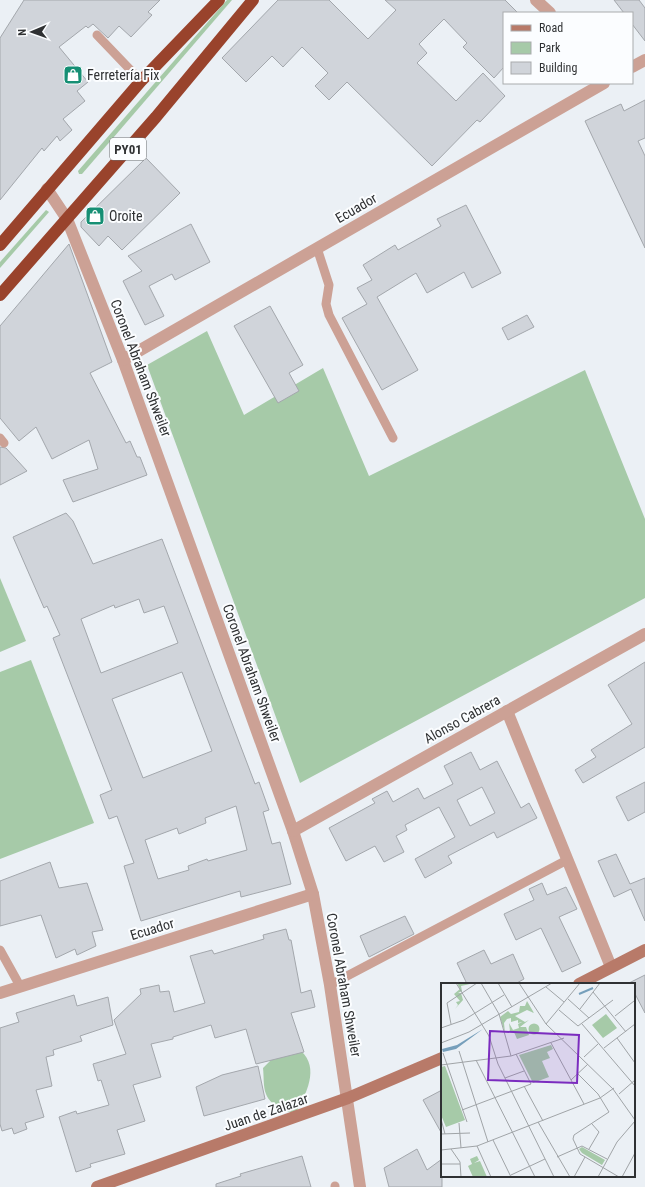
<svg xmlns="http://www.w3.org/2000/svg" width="645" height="1187" font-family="'Roboto Condensed',sans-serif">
<rect width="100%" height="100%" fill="#ebf0f5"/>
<g fill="#a6caa8">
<path d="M227 0H232L82 174H79L78 171Z"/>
<path d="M46 210 49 212 0 268V262Z"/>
<path d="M207 331 244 415 323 368 369 476 585 370 645 519V598L300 783 147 365Z"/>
<path d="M0 578 26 641 0 652Z"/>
<path d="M31 660 94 823 0 859V672Z"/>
<path d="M301 1051C320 1068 306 1094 296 1113 285 1113 270 1105 266 1094 263 1087 264 1076 263 1068L273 1058Z"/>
</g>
<g fill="#d0d4da" stroke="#a3a7ac" fill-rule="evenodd">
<path d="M24 0H160L148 12 152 15 131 37 119 26 108 38 93 24 88 28 86 26 59 47 88 82 77 91 85 101 63 119 72 130 60 141 57 136 44 151 42 148 0 200V38Z"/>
<path d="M278 0H329L368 39 396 10 385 0H505L518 13H504V67L494 78 463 47 467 43 444 19 419 44 427 53 417 63 456 101 483 73 505 96 480 122 477 120 432 166 347 82 329 100 315 86 328 73 302 47 283 67 272 56 246 82 222 58Z"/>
<path d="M614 0H639L645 8V41L632 24V13H624Z"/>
<path d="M645 100V138L638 141 645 156V248L585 121 621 104 624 111Z"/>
<path d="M146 158 180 193 122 250 108 236 99 246 81 227V222Z"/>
<path d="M466 205 501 273 472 288 464 272 427 293 416 273 377 297 418 370 382 390 342 318 367 304 357 288 372 280 363 265 395 245 398 250 441 226 437 219Z"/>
<path d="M191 224 210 262 175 280 172 274 149 286 164 316 145 325 123 281 142 271 128 256Z"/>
<path d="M69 244 112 362 90 373 126 443 130 441 137 457H140L147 475 73 502 63 480 98 469 89 440 52 459 36 427 19 441 0 418V326Z"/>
<path d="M270 306 303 365 289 373 299 391 278 403 234 326Z"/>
<path d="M527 315 534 327 508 340 502 328Z"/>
<path d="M0 447 6 448 27 471 0 485Z"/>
<path d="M66 513 73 521 93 564 162 539 255 784 259 782 269 810 263 812 272 844 280 842 291 884 241 897 240 891 141 921 124 866 134 863 117 816 109 819 100 795 112 790 53 638 60 635 47 606 44 608 13 537ZM139 599 144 613 164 606 178 643 101 673 81 619 114 605 115 608ZM182 672 212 751 143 778 112 699ZM236 806 247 850 208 861 207 859 188 866 189 870 158 879 145 840 177 828 179 834 206 823 205 818Z"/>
<path d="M645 662V747L583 783 575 770 596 757 591 750 632 724 608 685Z"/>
<path d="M471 752 480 770 497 761 521 808 529 803 537 818 497 838 494 832 448 856 452 863 425 878 415 859 455 837 439 807 405 825 407 830 396 836 404 852 384 862 375 846 346 861 329 828 375 803 372 799 387 791 393 802 418 788 424 799 453 784 444 766ZM482 787 495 813 470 826 457 800Z"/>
<path d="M645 782V812L628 821 616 797Z"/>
<path d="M616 854 630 884 645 878V921L631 889 614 897 598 861Z"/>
<path d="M50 862 59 888 87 883 103 930 92 932 96 946 77 955 75 949 56 958 41 915 0 926V881Z"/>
<path d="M542 883 547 895 566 887 577 909 559 917 581 963 562 972 541 928 516 940 504 914 534 900 529 889Z"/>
<path d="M405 916 414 934 369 957 360 936Z"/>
<path d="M286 929 289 940H291L301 993 311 990 315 1007 291 1013 304 1052 256 1064 246 1029 215 1038 211 1025 173 1037V1039L151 1044 161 1077 133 1085 145 1121 117 1130 125 1154 90 1164 91 1167 76 1172 59 1117 76 1111 77 1114 109 1105 101 1080 98 1081 93 1064 126 1054 114 1020 141 994 140 989 159 985 160 992 169 991 174 1012 205 1003 190 956 212 950 214 954 264 939 263 935Z"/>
<path d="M484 950 491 964 513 954 524 979 515 984H467L457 963Z"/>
<path d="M645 975V1013L634 992V984L629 983Z"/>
<path d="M74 995 77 1006 108 997 113 1025 80 1036 82 1041 53 1050 54 1055 46 1057 52 1086 36 1090 44 1117 25 1123 27 1129 14 1134 12 1128 2 1131 0 1124V1028L19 1022 16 1013Z"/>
<path d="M258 1066 265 1099 204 1116 196 1087 222 1075Z"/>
<path d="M442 1090V1134L423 1100Z"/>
<path d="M417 1149 427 1170 442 1159V1187H389L384 1168Z"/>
<path d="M302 1156 311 1187H216V1184L241 1176 240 1174Z"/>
</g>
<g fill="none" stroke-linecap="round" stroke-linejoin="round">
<g stroke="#cca195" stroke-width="9">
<path d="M97 35 141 81"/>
<path d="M317 248 329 285 326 304 329 315 393 438"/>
<path d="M0 438 4 443"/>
<path d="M0 950 20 986"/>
<path d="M330 985 567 860"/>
<path d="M335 1186V1187"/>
</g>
<g stroke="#cca195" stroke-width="12">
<path d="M536 0 550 13"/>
<path d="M632 67 645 60"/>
<path d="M47 189 67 219 123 360 293 831 313 894 330 985 360 1187"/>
<path d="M123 360 604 83"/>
<path d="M507 711 611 967"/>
<path d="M293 831 645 634"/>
<path d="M0 993 313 894"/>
</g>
<g stroke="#b87a69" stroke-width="12">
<path d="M579 984 645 950"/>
<path d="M97 1187 348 1098 442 1058"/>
</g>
<g stroke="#99432c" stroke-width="12">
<path d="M0 245 141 81 219 0"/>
<path d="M0 295 156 117 253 0"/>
</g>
</g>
<defs>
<g id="shop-square" transform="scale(1)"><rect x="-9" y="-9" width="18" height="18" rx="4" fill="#168f74" stroke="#fbfdff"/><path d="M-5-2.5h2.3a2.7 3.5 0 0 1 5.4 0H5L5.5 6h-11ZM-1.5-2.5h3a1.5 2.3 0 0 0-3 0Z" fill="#fff"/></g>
</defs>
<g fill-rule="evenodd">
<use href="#shop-square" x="73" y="75"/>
<use href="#shop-square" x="95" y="216"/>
</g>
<g text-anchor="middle" stroke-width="4" stroke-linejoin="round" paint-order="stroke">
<rect fill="#fbfdff" stroke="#6c6e70" stroke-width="1" x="110" y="138" width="36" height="22" rx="3"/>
<g font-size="13" font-weight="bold" fill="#2f3133">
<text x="128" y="154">PY01</text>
</g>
<g font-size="14" fill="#2f3133" stroke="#fbfdff" text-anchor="start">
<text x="87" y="80">Ferretería Fix</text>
<text x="109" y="221">Oroite</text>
</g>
<g font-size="14" fill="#2f3133" stroke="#fbfdff">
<text transform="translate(356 208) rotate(-30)" y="5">Ecuador</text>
<text transform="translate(141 368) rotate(69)" y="5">Coronel Abraham Shweiler</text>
<text transform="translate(252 673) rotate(70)" y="5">Coronel Abraham Shweiler</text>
<text transform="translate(462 719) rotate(-29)" y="5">Alonso Cabrera</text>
<text transform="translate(152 929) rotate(-17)" y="5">Ecuador</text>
<text transform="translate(344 985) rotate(80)" y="5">Coronel Abraham Shweiler</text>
<text transform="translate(266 1112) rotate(-19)" y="5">Juan de Zalazar</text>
</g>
</g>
<g transform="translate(441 983)">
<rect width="194" height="194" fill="#ebf0f5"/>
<path d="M16 0 29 1 20 3 21 8 17 10H20L22 17 14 26 17 22 15 19 19 18 13 11 19 6ZM86 18 93 30 86 27 74 33 84 39 88 37 79 44H85L88 52 76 56 73 49 69 48 68 40 72 47 78 45 77 41 81 39 77 40V37L70 39V35L66 36 63 40 64 50 59 34 67 28 70 31 78 29 79 23H84ZM165 31 176 45 162 55 151 42ZM87.5 46a5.5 5.5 0 1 1 11 0a5.5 5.5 0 1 1-11 0ZM110 62 112 66 106 69 109 75 101 78 108 94 92 100 78 72ZM4 83 24 137 5 144 0 132V84ZM141 164 164 177 161 182 141 170 138 166ZM36 173 38 177 33 180 39 178 46 194H32L27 183 31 181 29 176Z" fill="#a6caa8"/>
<path d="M42 46 15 66 2 69 1 66 16 62Z" fill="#769fbb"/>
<path fill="none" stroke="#769fbb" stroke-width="2" d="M138 11 152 5"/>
<path fill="none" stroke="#a0a4a7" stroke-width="1" d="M15 0 48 53 57 81 113 194M40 0 58 31 70 73M57 0 71 24M78 0 105 41 172 106 194 137M105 4 123 19M152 9 185 49M127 16 148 35M139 26 159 0M118 27 137 43 172 17M174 33 193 18M10 41 6 20 36 0M105 41 139 0M141 41 194 103M0 45 23 37 63 12M176 55 194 80M0 60 28 49 111 0M110 60 143 121M163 65 194 41M18 68 47 159M2 70 26 139M143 74 157 61M35 77 94 194M0 82 70 73 123 55M137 91 157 111 168 129 133 152 132 156 139 171 178 194M64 95 83 88M130 97 147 81M83 103 102 138M178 111 194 97M21 127 90 101 75 71M0 136 4 151M97 139 129 194M18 140 20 165M0 151 29 150M52 157 70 194M36 163 50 194M10 166 19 179 20 194M148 166 158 149 151 141M0 167 36 163 159 115 173 105M116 174 141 163 166 176M0 181H19M70 192 104 176M133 194 144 174M157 194 176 159 194 138M181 194 194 170"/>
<path fill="#7b2cbf" fill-opacity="0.15" stroke="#7b2cbf" stroke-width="2" d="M49 48 138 52 136 100 47 97Z"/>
<rect width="194" height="194" fill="none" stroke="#2f3133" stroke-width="2"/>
</g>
<rect x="503" y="12" width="130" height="72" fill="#fbfdff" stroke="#a9abad"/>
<rect x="511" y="25" width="20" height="6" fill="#b87a69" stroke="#a9abad"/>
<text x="539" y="32" font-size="12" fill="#2f3133">Road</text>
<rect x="511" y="42" width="20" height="12" fill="#a6caa8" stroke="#a9abad"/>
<text x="539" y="52" font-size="12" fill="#2f3133">Park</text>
<rect x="511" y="62" width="20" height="12" fill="#d0d4da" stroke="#a9abad"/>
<text x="539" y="72" font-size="12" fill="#2f3133">Building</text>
<g transform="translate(32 32) rotate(268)" stroke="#fbfdff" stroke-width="3" paint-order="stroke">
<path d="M0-3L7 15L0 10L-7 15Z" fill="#2f3133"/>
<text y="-6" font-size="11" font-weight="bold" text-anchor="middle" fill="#2f3133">N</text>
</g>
</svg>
